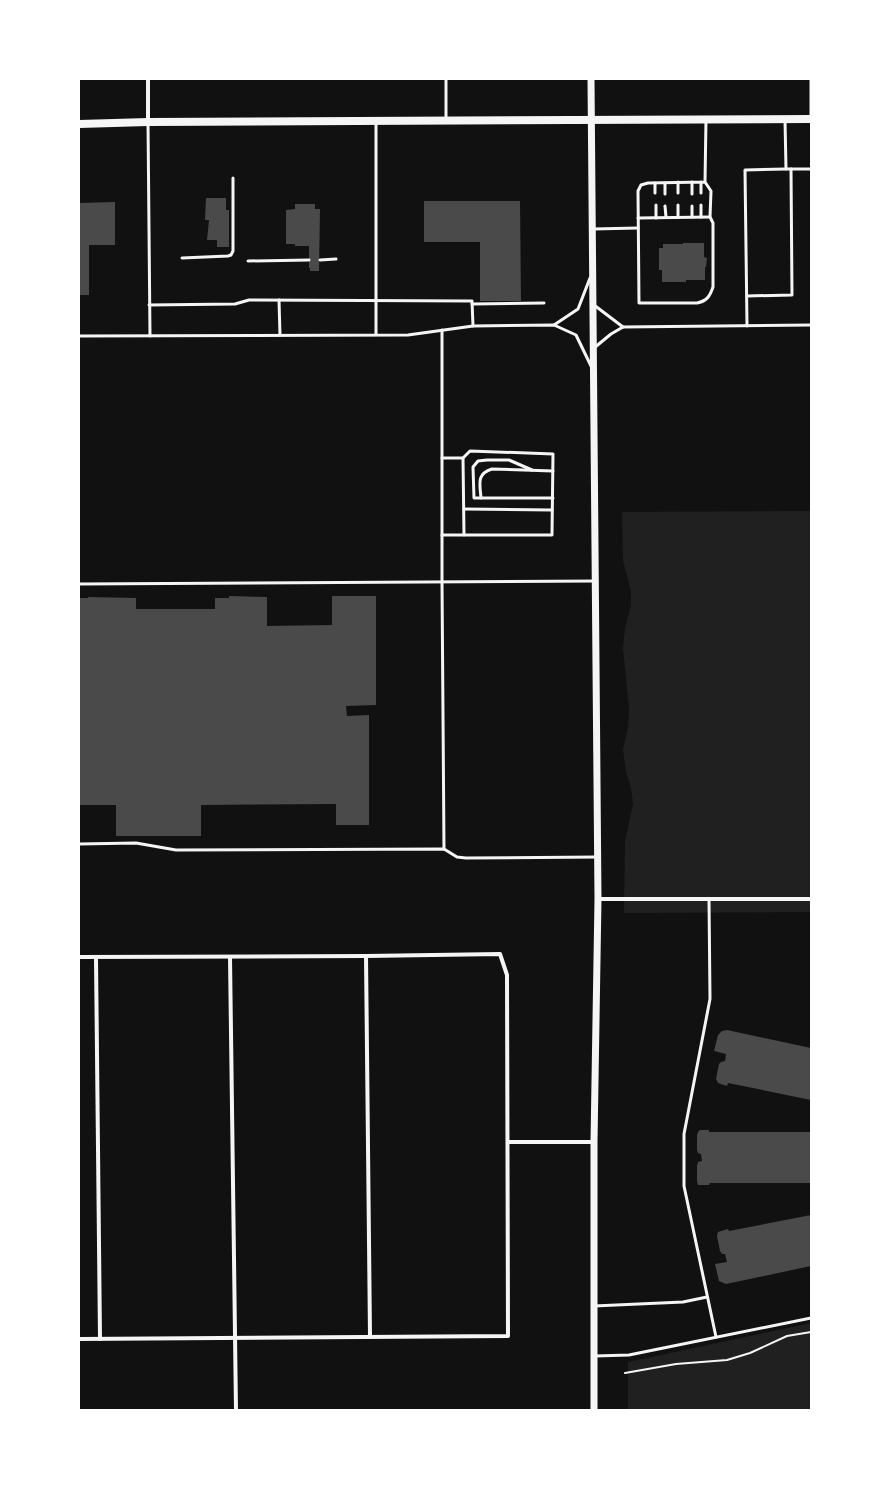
<svg xmlns="http://www.w3.org/2000/svg" width="890" height="1489" font-family="'IBM Plex Sans',sans-serif">
<rect width="100%" height="100%" fill="#111"/>
<g fill="#202020">
<path d="M811 511V912L624 913 625 841 633 804 631 788 626 772 623 749 628 728 629 708 623 649 625 629 631 605V591L623 561 622 512Z"/>
<path d="M811 1323V1410H628V1362Z"/>
</g>
<g fill="#4a4a4a">
<path d="M206 198H226V210H229V247H217V240H207L209 220H205Z"/>
<path d="M424 201H520L521 301H480V242H424Z"/>
<path d="M115 202V245H89V295H79V203Z"/>
<path d="M295 204H315V209H320L319 271H310V268H309V246H295V244H286V210L295 209Z"/>
<path d="M683 243H704V257L707 258 706 267H705V280H686V282H662V270H659V248H663V244H683Z"/>
<path d="M229 596 267 597V626L332 625V596H376V705L346 706 347 716 369 715V825H336V804L201 805V836H116V805H79V598H88V597L136 598V609H215V598H229Z"/>
<path d="M727 1030 811 1048V1100L728 1083 727 1086 718 1083 716 1079 719 1064 721 1062 725 1061 726 1054 714 1051 718 1035 722 1031Z"/>
<path d="M700 1130H709V1132H811V1183H710L709 1185H698L697 1181V1166L698 1162 702 1161 701 1154 698 1153 697 1150V1135L698 1132Z"/>
<path d="M811 1215V1266L726 1284 719 1281 715 1264 727 1262 725 1254H722L720 1251 717 1236 718 1232 728 1229 729 1231Z"/>
</g>
<g fill="none" stroke-linecap="round" stroke-linejoin="round">
<path stroke="#f5f5f5" stroke-width="2" d="M625 1373 676 1364 727 1360 750 1353 787 1336 811 1332"/>
<g stroke="#f5f5f5" stroke-width="3">
<path d="M811 79V119"/>
<path d="M446 120V79"/>
<path d="M785 120 786 169H811"/>
<path d="M148 122 150 336"/>
<path d="M678 182V193"/>
<path d="M692 182V194"/>
<path d="M701 182V193"/>
<path d="M705 182 648 183 641 185 638 191 639 303H697C707 301 710 296 713 287V223L710 217 711 191 705 182 706 119"/>
<path d="M655 183V193"/>
<path d="M665 183V194"/>
<path d="M656 205V218"/>
<path d="M678 205V217"/>
<path d="M701 205V217"/>
<path d="M665 206 666 217"/>
<path d="M692 206V217"/>
<path d="M638 218 710 217"/>
<path d="M593 229 638 228"/>
<path d="M182 258 228 256 231 255 233 251V178"/>
<path d="M320 260 336 259"/>
<path d="M248 261 309 260"/>
<path d="M747 296 792 295 791 169"/>
<path d="M279 300 280 335"/>
<path d="M472 304 544 303"/>
<path d="M149 305 235 304 249 300 472 301 473 326"/>
<path d="M594 305 623 327"/>
<path d="M554 325 578 309 590 278"/>
<path d="M747 326 745 170 786 169"/>
<path d="M442 330V582L444 849"/>
<path d="M376 334V122"/>
<path d="M79 336 408 335 473 326 554 325 576 335 591 366"/>
<path d="M594 348 611 334 623 327 811 325"/>
<path d="M442 458H463L470 451 553 454 552 535H442"/>
<path d="M463 458 464 535"/>
<path d="M532 470 509 460H487L478 461 473 467 474 498H553"/>
<path d="M481 498C480 484 476 474 492 469L553 471"/>
<path d="M464 509 552 510"/>
<path d="M79 584 596 581"/>
<path d="M79 844 136 843 176 850 444 849 457 857 466 858 598 857"/>
<path d="M709 899 710 999 684 1134V1186L716 1337"/>
<path d="M594 1306 683 1302 707 1297"/>
<path d="M595 1356 629 1355 811 1318"/>
</g>
<g stroke="#f5f5f5" stroke-width="4">
<path d="M148 79V122"/>
<path d="M598 899H811"/>
<path d="M366 956 370 1336"/>
<path d="M79 957 366 956 500 954 507 975 508 1336 79 1339"/>
<path d="M230 957 236 1410"/>
<path d="M96 958 100 1339"/>
<path d="M508 1142H594"/>
</g>
<path stroke="#f5f5f5" stroke-width="7" d="M591 79 598 899 594 1142V1410"/>
<path stroke="#f5f5f5" stroke-width="8" d="M79 124 148 122 811 119"/>
</g>
<rect width="890" height="1489" fill="none" stroke="#ffffff" stroke-width="160"/>
</svg>
